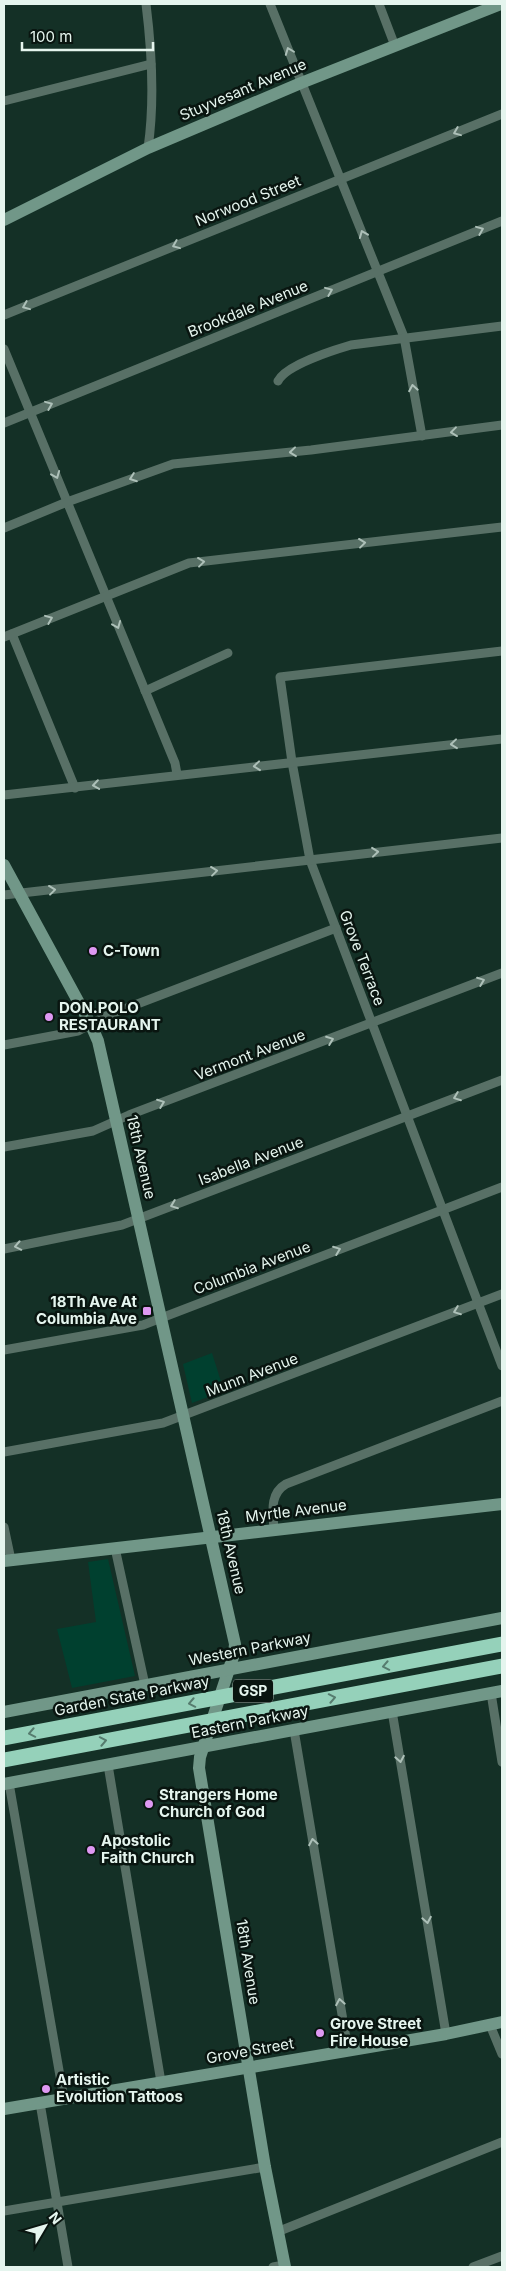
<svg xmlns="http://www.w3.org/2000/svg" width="506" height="2271" font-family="Inter,sans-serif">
<rect width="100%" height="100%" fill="#143026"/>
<g fill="#00402f">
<path d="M212 1353 224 1391 192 1403 183 1364Z"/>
<path d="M108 1559 135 1676 72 1688 57 1629 96 1622 88 1562Z"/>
</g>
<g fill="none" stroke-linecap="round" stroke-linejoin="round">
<g stroke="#587066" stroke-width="9">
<path d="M146 4C152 52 155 100 148 148"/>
<path d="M270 4 404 337 422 436"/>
<path d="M379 4 395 46"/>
<path d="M4 101 151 64"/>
<path d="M4 315 502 114"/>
<path d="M4 349 175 763 177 774"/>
<path d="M278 381C286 365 334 350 351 345L502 326"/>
<path d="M4 423 502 221"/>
<path d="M4 528 67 502 173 464 311 450 502 425"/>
<path d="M12 634 75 788"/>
<path d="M4 637 189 563 502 527"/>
<path d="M502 651 280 677 292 762 310 860 502 1366"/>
<path d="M145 691 228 653"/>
<path d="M4 795 502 739"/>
<path d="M4 895 502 838"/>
<path d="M4 1045 78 1031 106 1016 336 928"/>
<path d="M4 1147 93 1131 129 1115 502 973"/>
<path d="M4 1249 122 1225 502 1080"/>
<path d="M4 1350 143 1325 502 1187"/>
<path d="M4 1452 163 1423 502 1294"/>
<path d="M4 1527 11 1560"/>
<path d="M274 1530C273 1513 269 1494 286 1484L502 1401"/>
<path d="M115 1548 145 1685"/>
<path d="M491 1693 502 1762"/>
<path d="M392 1711 446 2034"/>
<path d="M294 1730 348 2050"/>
<path d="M108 1765 161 2082"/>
<path d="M9 1783 64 2099"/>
<path d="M490 2025 502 2054"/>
<path d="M40 2103 68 2267"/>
<path d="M4 2211 265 2167"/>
<path d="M277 2232 502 2142"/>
<path d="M273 2267 284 2265"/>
<path d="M473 2267 502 2256"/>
</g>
<g stroke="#719788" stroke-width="12">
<path d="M4 220 148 148 301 83 501 4"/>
<path d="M4 865 91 1025 98 1041 235 1644 234 1654 200 1757 199 1768 265 2167 285 2267"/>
<path d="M4 1561 502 1504"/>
<path d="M4 1712 502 1618"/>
<path d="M4 1784 502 1691"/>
<path d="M4 2109 446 2034 502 2022"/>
</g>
<g stroke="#95d1ba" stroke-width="15">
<path d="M4 1738 502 1644"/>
<path d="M4 1760 502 1666"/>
</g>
</g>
<defs><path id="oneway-chevron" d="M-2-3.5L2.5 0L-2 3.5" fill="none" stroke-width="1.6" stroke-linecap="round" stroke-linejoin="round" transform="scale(1.25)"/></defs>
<g stroke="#adc0b8">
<use href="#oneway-chevron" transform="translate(289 51) rotate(-111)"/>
<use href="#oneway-chevron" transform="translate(457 132) rotate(158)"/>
<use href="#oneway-chevron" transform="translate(480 230) rotate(-22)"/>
<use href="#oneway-chevron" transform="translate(363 234) rotate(-112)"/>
<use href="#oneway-chevron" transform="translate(176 245) rotate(158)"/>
<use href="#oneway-chevron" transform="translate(329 291) rotate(-22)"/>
<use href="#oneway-chevron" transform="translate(26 306) rotate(158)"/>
<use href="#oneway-chevron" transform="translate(413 388) rotate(-100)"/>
<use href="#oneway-chevron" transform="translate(49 405) rotate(-22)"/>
<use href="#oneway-chevron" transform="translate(454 432) rotate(173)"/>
<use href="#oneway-chevron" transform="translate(293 452) rotate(174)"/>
<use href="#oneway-chevron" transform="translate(56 475) rotate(68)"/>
<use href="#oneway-chevron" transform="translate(133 478) rotate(160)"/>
<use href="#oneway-chevron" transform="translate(362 543) rotate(-7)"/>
<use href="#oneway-chevron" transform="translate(201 562) rotate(-7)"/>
<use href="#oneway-chevron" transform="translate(49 619) rotate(-22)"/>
<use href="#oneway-chevron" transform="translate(117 625) rotate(68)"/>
<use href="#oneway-chevron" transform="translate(454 744) rotate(174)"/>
<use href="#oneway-chevron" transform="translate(257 766) rotate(174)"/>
<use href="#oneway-chevron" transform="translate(96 785) rotate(172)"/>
<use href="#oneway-chevron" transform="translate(375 852) rotate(-6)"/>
<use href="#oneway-chevron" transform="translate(214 871) rotate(-7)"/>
<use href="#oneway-chevron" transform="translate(52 890) rotate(-7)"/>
<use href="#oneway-chevron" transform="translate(481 981) rotate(-21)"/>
<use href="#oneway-chevron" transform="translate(330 1040) rotate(-21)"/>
<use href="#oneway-chevron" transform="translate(457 1097) rotate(159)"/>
<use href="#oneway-chevron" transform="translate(161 1103) rotate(-21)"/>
<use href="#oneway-chevron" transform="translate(174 1205) rotate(159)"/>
<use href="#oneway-chevron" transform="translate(18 1246) rotate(169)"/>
<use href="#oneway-chevron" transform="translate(337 1250) rotate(-21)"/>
<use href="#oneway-chevron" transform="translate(457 1311) rotate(159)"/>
<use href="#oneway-chevron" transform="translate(400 1759) rotate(80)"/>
<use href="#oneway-chevron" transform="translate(313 1842) rotate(-100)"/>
<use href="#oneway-chevron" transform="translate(427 1920) rotate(80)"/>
<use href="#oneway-chevron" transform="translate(340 2002) rotate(-100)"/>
</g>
<g stroke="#567c6e">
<use href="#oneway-chevron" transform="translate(386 1666) rotate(169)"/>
<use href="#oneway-chevron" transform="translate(332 1698) rotate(-11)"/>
<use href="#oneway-chevron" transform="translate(192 1703) rotate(169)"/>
<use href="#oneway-chevron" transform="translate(32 1733) rotate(169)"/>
<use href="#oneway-chevron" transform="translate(103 1741) rotate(-11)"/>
</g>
<g fill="#de98f2" stroke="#091510" stroke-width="2">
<circle cx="93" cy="951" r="5"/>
<circle cx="49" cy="1017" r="5"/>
<rect x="142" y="1306" width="10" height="10" rx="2.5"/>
<circle cx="149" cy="1804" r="5"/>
<circle cx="91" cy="1850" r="5"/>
<circle cx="320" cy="2033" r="5"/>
<circle cx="46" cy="2089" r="5"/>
</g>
<g text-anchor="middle" stroke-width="5" stroke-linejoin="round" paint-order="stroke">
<rect fill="#091510" stroke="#a3b2ab" stroke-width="1" x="233" y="1679.5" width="40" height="23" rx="4"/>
<g font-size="14" font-weight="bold" fill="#e5f5ee">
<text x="253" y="1696">GSP</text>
</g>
<g font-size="15" fill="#e5f5ee" stroke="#091510">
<text transform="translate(243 90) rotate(-23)" y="5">Stuyvesant Avenue</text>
<text transform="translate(248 201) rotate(-22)" y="5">Norwood Street</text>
<text transform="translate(248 309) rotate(-22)" y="5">Brookdale Avenue</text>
<text transform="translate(362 958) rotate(69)" y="5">Grove Terrace</text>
<text transform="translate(250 1055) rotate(-21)" y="5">Vermont Avenue</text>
<text transform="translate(141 1157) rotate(77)" y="5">18th Avenue</text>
<text transform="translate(251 1161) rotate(-21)" y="5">Isabella Avenue</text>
<text transform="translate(252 1268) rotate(-21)" y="5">Columbia Avenue</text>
<text transform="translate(252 1375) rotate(-21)" y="5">Munn Avenue</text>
<text transform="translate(296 1511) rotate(-7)" y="5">Myrtle Avenue</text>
<text transform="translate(231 1552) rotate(77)" y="5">18th Avenue</text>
<text transform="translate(250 1649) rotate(-11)" y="5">Western Parkway</text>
<text transform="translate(132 1696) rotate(-11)" y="5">Garden State Parkway</text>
<text transform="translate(250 1722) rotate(-11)" y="5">Eastern Parkway</text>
<text transform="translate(248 1962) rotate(81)" y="5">18th Avenue</text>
<text transform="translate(250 2051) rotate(-10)" y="5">Grove Street</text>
</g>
<g font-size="15" font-weight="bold" fill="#e5f5ee" stroke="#091510" text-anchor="start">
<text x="103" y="956">C-Town</text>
<text x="59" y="1013">DON.POLO<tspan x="59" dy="17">RESTAURANT</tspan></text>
<text x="137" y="1307" text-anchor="end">18Th Ave At<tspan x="137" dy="17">Columbia Ave</tspan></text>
<text x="159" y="1800">Strangers Home<tspan x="159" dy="17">Church of God</tspan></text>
<text x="101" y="1846">Apostolic<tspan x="101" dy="17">Faith Church</tspan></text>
<text x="330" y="2029">Grove Street<tspan x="330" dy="17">Fire House</tspan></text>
<text x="56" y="2085">Artistic<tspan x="56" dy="17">Evolution Tattoos</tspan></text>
</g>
</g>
<rect width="506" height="2271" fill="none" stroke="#e5f5ee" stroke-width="10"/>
<g transform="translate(45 2226) rotate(52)" stroke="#091510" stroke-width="4" paint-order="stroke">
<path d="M0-4L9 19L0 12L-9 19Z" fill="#e5f5ee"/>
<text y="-8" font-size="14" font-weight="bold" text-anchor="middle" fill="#e5f5ee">N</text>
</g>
<path d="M22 42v8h131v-8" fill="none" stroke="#e5f5ee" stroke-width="2.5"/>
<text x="30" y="42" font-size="15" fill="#e5f5ee" stroke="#091510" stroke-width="4" paint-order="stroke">100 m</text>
</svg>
